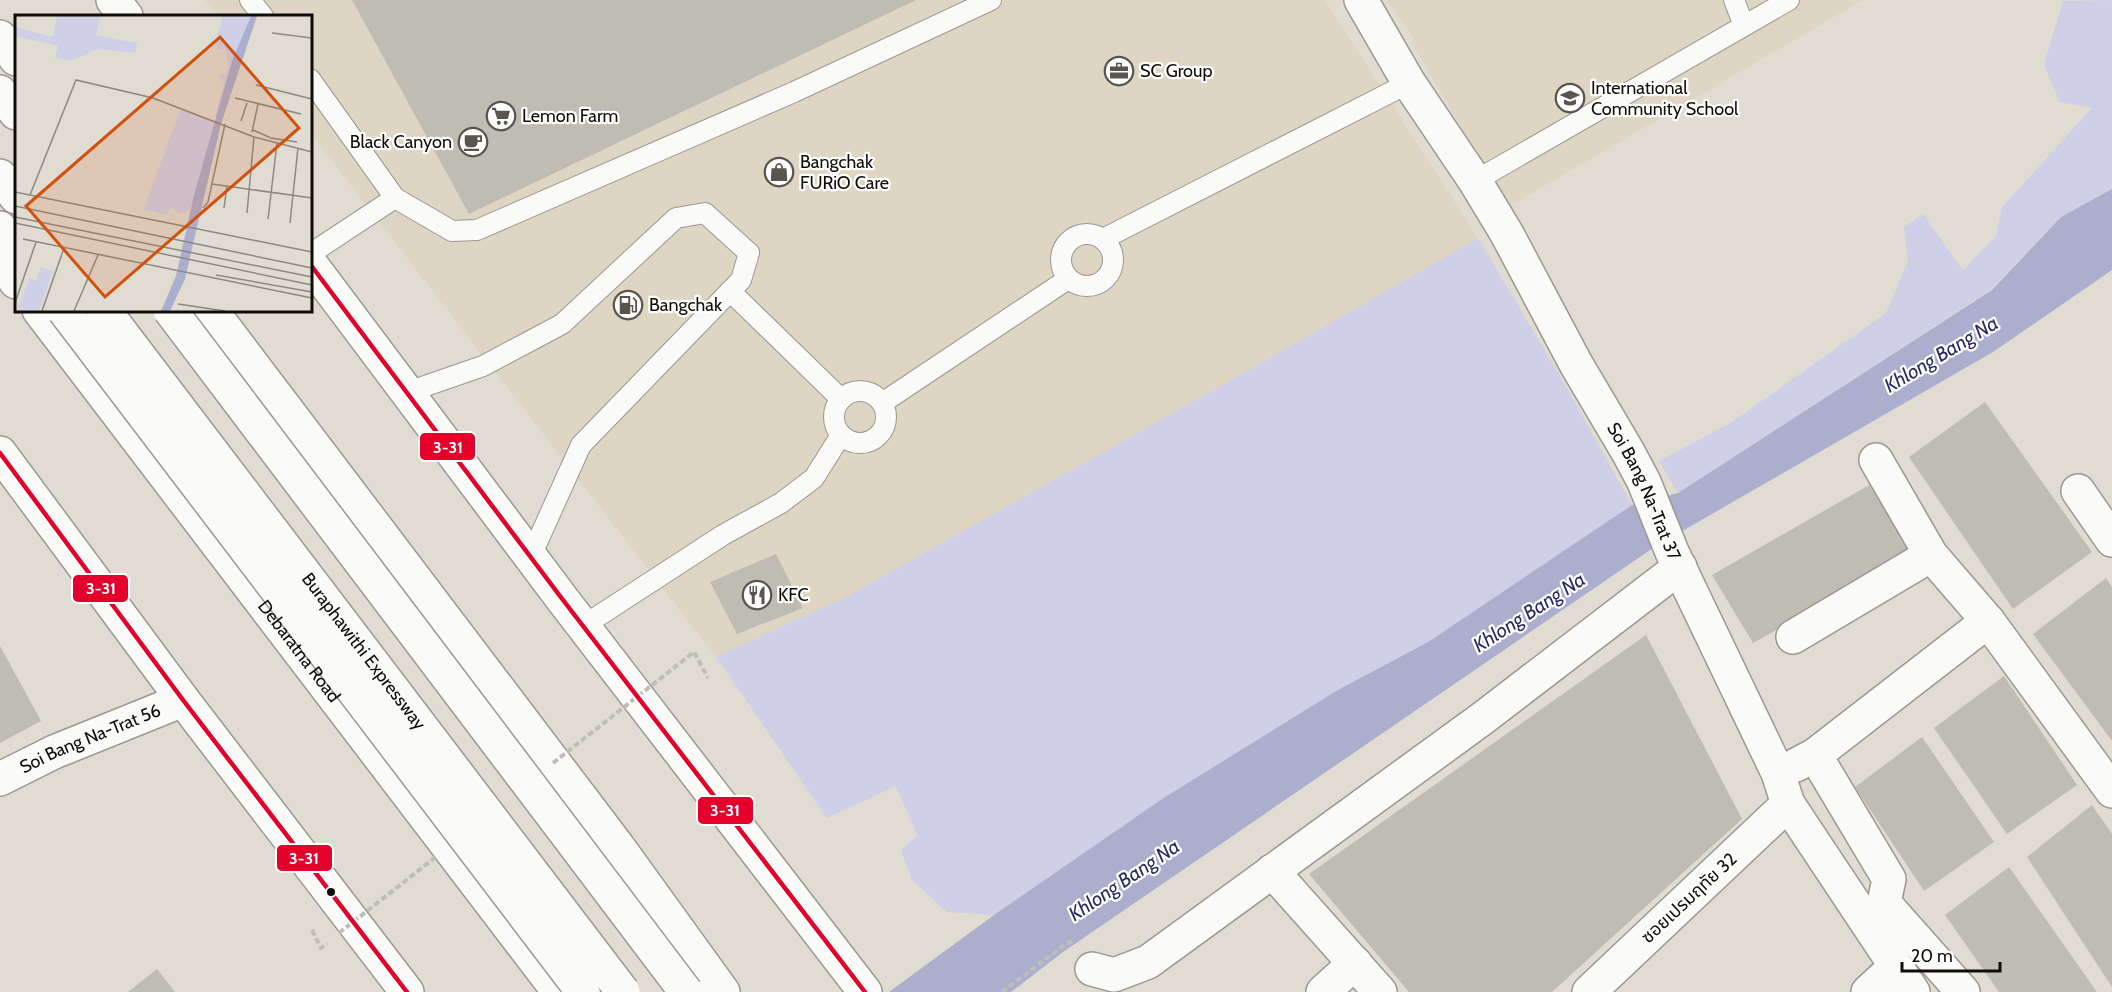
<svg xmlns="http://www.w3.org/2000/svg" width="2112" height="992" font-family="Cabin,'Noto Sans Thai',sans-serif">
<rect width="100%" height="100%" fill="#e1dcd2"/>
<g fill="#dfd5c3">
<path d="M205 0H1325L1478 238 1226 383 844 598 716 657 311 134 310 16H218Z"/>
<path d="M1386 0H1863L1510 206 1476 153 1412 43 1413 38Z"/>
</g>
<g fill="#cfd0e8">
<path d="M2112 0V189L2061 217 1992 289 1678 493 1659 461 1732 422 1886 313 1908 261 1904 227 1923 214 1963 270 1996 236 2002 207 2092 108 2059 102 2044 64 2063 1Z"/>
<path d="M1478 238 1563 381 1632 505 1428 642 1336 691 1162 799 994 915 947 912 912 880 901 850 917 835 896 786 827 818 716 657 844 598 1226 383Z"/>
</g>
<path fill="#acaece" d="M2112 189V270L1993 352 1653 548 1063 952 1011 992H889L994 915 1162 799 1336 691 1428 642 1632 505 1678 493 1992 290 2061 217Z"/>
<g fill="#bfbcb4">
<path d="M352 0H916L469 214Z"/>
<path d="M1985 402 2092 552 2013 609 1909 457Z"/>
<path d="M1878 480 1914 553 1753 643 1712 575Z"/>
<path d="M776 554 803 608 737 634 710 582Z"/>
<path d="M2106 578 2112 587V741L2033 634Z"/>
<path d="M1646 635 1742 819 1552 992H1409L1309 874Z"/>
<path d="M0 646 41 721 0 743Z"/>
<path d="M2004 676 2077 785 2007 834 1934 728Z"/>
<path d="M1922 737 1994 842 1924 891 1855 787Z"/>
<path d="M2092 805 2112 834V987L2027 857Z"/>
<path d="M2009 867 2097 992H1999L1945 915Z"/>
<path d="M157 969 175 992H128Z"/>
</g>
<g fill="none" stroke-linecap="round" stroke-linejoin="round">
<g stroke="#9c9891" stroke-width="22">
<g id="lane">
<path d="M250 0 263 16"/>
<path d="M1734 0 1744 26"/>
<path d="M310 79 395 198 452 231 477 230 794 92 991 0"/>
<path d="M1475 181 1789 0"/>
<circle cx="1087" cy="260" r="26"/>
<path d="M1103 239 1409 83"/>
<path d="M310 254 395 198"/>
<path d="M730 291 841 399"/>
<circle cx="860" cy="417" r="26"/>
<path d="M408 392 483 366 562 324 676 218 705 213 749 253 741 280 581 445 531 556"/>
<path d="M882 403 1068 279"/>
<path d="M583 626 723 535 781 503 814 478 841 435"/>
</g>
</g>
<g stroke="#9c9891" stroke-width="36">
<g id="street">
<path id="s1" d="M1361 0 1409 83 1475 181 1507 234 1576 364 1628 452 1644 482 1672 552 1778 773 1788 804 1913 992"/>
<path d="M1876 460 1931 555 1988 621 2112 791"/>
<path d="M2078 491 2112 540"/>
<path d="M1793 637 1931 555"/>
<path d="M1815 755 1889 879 1884 903 1963 992"/>
<path d="M1796 765 1815 755 1988 621"/>
<path id="s2" d="M0 779 54 752 183 700"/>
<path d="M1272 871 1380 992"/>
<path d="M1092 969 1114 975 1148 962 1483 718 1680 567"/>
<path d="M1323 992 1355 963"/>
<path d="M1589 992 1788 804"/>
<path d="M1868 992 1895 967"/>
</g>
</g>
<g stroke="#9c9891" stroke-width="36">
<g id="secondary">
<path d="M113 0 126 16"/>
<path d="M310 263 563 600 865 992"/>
<path d="M0 453 183 700 407 992"/>
</g>
</g>
<g stroke="#9c9891" stroke-width="36">
<g id="highway">
<path d="M0 37 16 59"/>
<path d="M0 92 16 113"/>
<path d="M0 176 16 197"/>
<path d="M0 228 16 250"/>
<path d="M0 260 16 282"/>
<path id="s3" d="M39 310 559 992"/>
<path d="M211 310 619 848 723 992"/>
</g>
</g>
<g stroke="#bebdb9" stroke-width="4" stroke-dasharray="6 3" stroke-linecap="butt">
<path d="M312 930 321 948 327 943"/>
<path d="M1002 992 1067 943 1073 942"/>
</g>
<use href="#lane" stroke="#fafaf8" stroke-width="20"/>
<use href="#street" stroke="#fafaf8" stroke-width="33"/>
<use href="#secondary" stroke="#fafaf8" stroke-width="33"/>
<use href="#highway" stroke="#fafaf8" stroke-width="33"/>
<g stroke="#9c9891" stroke-width="36" stroke-linecap="butt">
<g id="highway-bridge">
<path d="M64 310 583 992"/>
<path id="s4" d="M104 310 623 992"/>
<path d="M170 310 686 992"/>
</g>
</g>
<g stroke="#bebdb9" stroke-width="4" stroke-dasharray="6 3" stroke-linecap="butt">
<path d="M553 763 694 652 708 678"/>
<path d="M339 933 437 856"/>
</g>
<use href="#highway-bridge" stroke="#fafaf8" stroke-width="33"/>
<g stroke="#fff" stroke-width="9">
<g id="bus-1">
<path d="M310 264 563 600 865 992"/>
<path d="M0 453 183 700 407 992"/>
</g>
</g>
<use href="#bus-1" stroke="#e4002b" stroke-width="4.5"/>
</g>
<defs>
<g id="office-ring" transform="scale(1.5)"><circle r="9.5" fill="#fff" stroke="#59554e" stroke-width="1.5"/><path d="M-6-3h4V-5.5h4V-3h4V5H-6ZM-1-4.5V-3h2v-1.5ZM-6 0V1H6V0Z" fill="#59554e"/></g>
<g id="school-ring" transform="scale(1.5)"><circle r="9.5" fill="#fff" stroke="#59554e" stroke-width="1.5"/><path d="M0-5L7-2L0 1L-7-2ZM-4 1L0 2.5L4 1V4Q0 6-4 4Z" fill="#59554e"/></g>
<g id="supermarket-ring" transform="scale(1.5)"><circle r="9.5" fill="#fff" stroke="#59554e" stroke-width="1.5"/><path d="M-6-5.5h2.5l.6 2H6L4.5 2H-2.5L-4.4-4H-6ZM-1.5 3.2a1.3 1.3 0 1 0 .1 0ZM3 3.2a1.3 1.3 0 1 0 .1 0Z" fill="#59554e"/></g>
<g id="cafe-ring" transform="scale(1.5)"><circle r="9.5" fill="#fff" stroke="#59554e" stroke-width="1.5"/><path d="M-5.5-4.5H6V0H3Q3 3.5 0 3.5H-2.5Q-5.5 3.5-5.5 0ZM3-3.2v2h1.7v-2ZM-6 4.5H4V6H-6Z" fill="#59554e"/></g>
<g id="shop-ring" transform="scale(1.5)"><circle r="9.5" fill="#fff" stroke="#59554e" stroke-width="1.5"/><path d="M-5-2.5h2.3a2.7 3.5 0 0 1 5.4 0H5L5.5 6h-11ZM-1.5-2.5h3a1.5 2.3 0 0 0-3 0Z" fill="#59554e"/></g>
<g id="fuel-ring" transform="scale(1.5)"><circle r="9.5" fill="#fff" stroke="#59554e" stroke-width="1.5"/><path d="M-5.5-6h7V0h2V4h1.3V-2.5L3-4.5l.8-.8L6-3V5H2.5V1h-1V6h-7ZM-4.2-4.7v3.2H.2V-4.7Z" fill="#59554e"/></g>
<g id="restaurant-ring" transform="scale(1.5)"><circle r="9.5" fill="#fff" stroke="#59554e" stroke-width="1.5"/><path d="M-5-6h1v4h1v-4h1v4h1v-4h1v5L-1.5 .5V6h-2V.5L-5-1ZM5-6V6H3V1.5H1.5Q1.5-4 5-6Z" fill="#59554e"/></g>
</defs>
<g fill-rule="evenodd">
<use href="#office-ring" x="1119" y="71"/>
<use href="#school-ring" x="1570" y="98"/>
<use href="#supermarket-ring" x="501" y="116"/>
<use href="#cafe-ring" x="473" y="142"/>
<use href="#shop-ring" x="779" y="172"/>
<use href="#fuel-ring" x="628" y="305"/>
<use href="#restaurant-ring" x="757" y="595"/>
</g>
<circle fill="#100d07" stroke="#fff" stroke-width="2" cx="331" cy="892" r="5"/>
<g text-anchor="middle" stroke-width="4.5" stroke-linejoin="round" paint-order="stroke">
<g font-size="18" fill="#100d07" stroke="#fff" text-anchor="start">
<text x="1140" y="77">SC Group</text>
<text x="1591" y="94">International<tspan x="1591" dy="21">Community School</tspan></text>
<text x="522" y="122">Lemon Farm</text>
<text x="452" y="148" text-anchor="end">Black Canyon</text>
<text x="800" y="168">Bangchak<tspan x="800" dy="21">FURiO Care</tspan></text>
<text x="649" y="311">Bangchak</text>
<text x="778" y="601">KFC</text>
</g>
<g font-size="18" fill="#100d07" stroke="#fff">
<text dy="6" stroke="none"><textPath href="#s1" startOffset="568">Soi Bang Na-Trat 37</textPath></text>
<text dy="6" stroke="none"><textPath href="#s3" startOffset="429">Debaratna Road</textPath></text>
<text dy="6" stroke="none"><textPath href="#s4" startOffset="429">Buraphawithi Expressway</textPath></text>
<text dy="6" stroke="none"><textPath href="#s2" startOffset="99">Soi Bang Na-Trat 56</textPath></text>
<text transform="translate(1689 898) rotate(-43)" y="6">ซอยเปรมฤทัย 32</text>
</g>
<g font-size="20" font-style="italic" fill="#2a2a65" stroke="#fff">
<text transform="translate(1941 354) rotate(-31)" y="7">Khlong Bang Na</text>
<text transform="translate(1529 612) rotate(-33)" y="7">Khlong Bang Na</text>
<text transform="translate(1124 880) rotate(-34)" y="7">Khlong Bang Na</text>
</g>
</g>
<g transform="translate(15 15)">
<rect width="297" height="297" fill="#e1dcd2"/>
<path d="M42 1H85L81 20 122 28 121 38 82 34 56 46 40 43 43 31 0 21V12L38 22ZM208 1H236L217 46 204 102 200 101 209 69 204 60 212 59 213 53 211 34H203L200 26ZM165 95 201 107 175 195 165 199 156 191 152 200 129 194ZM26 252 38 256 24 296H2L14 263 21 265Z" fill="#cfd0e8"/>
<path d="M236 1H242L206 109 170 264 155 296H146L161 261 179 180 217 46Z" fill="#acaece"/>
<path fill="none" stroke="#8d8981" stroke-width="1.5" d="M257 18 297 23M241 70 297 84M220 83 286 99M226 106 232 88M238 115 256 123 282 127M237 117 243 89M197 169 297 183M0 177 297 237M15 180 61 65 138 83 239 122 297 137M0 191 297 253M188 193 193 187 210 109M209 193 212 171M232 198 239 122M0 202 297 262M253 204 262 128M0 208 297 270M275 208 283 133M8 224 297 283M201 260 297 277M0 288 21 227M163 289 210 296M27 296 49 233M59 296 83 240"/>
<path fill="#d2510c" fill-opacity="0.15" stroke="#d2510c" stroke-width="3" d="M205 22 284 113 90 282 11 191Z"/>
<rect width="297" height="297" fill="none" stroke="#100d07" stroke-width="3"/>
</g>
<g stroke="#fff" stroke-width="2">
<rect x="419" y="432" width="57" height="29" rx="6" fill="#e4002b"/>
<rect x="72" y="574" width="57" height="29" rx="6" fill="#e4002b"/>
<rect x="697" y="796" width="57" height="29" rx="6" fill="#e4002b"/>
<rect x="276" y="844" width="57" height="28" rx="6" fill="#e4002b"/>
</g>
<g font-size="16" text-anchor="middle" font-weight="bold" fill="#fff">
<text x="448" y="453">3-31</text>
<text x="101" y="594">3-31</text>
<text x="725" y="816">3-31</text>
<text x="304" y="864">3-31</text>
</g>
<path d="M1902 962v9h98v-9" fill="none" stroke="#100d07" stroke-width="3"/>
<text x="1911" y="962" font-size="18" fill="#100d07" stroke="#ffffff" stroke-width="4.5" paint-order="stroke">20 m</text>
</svg>
